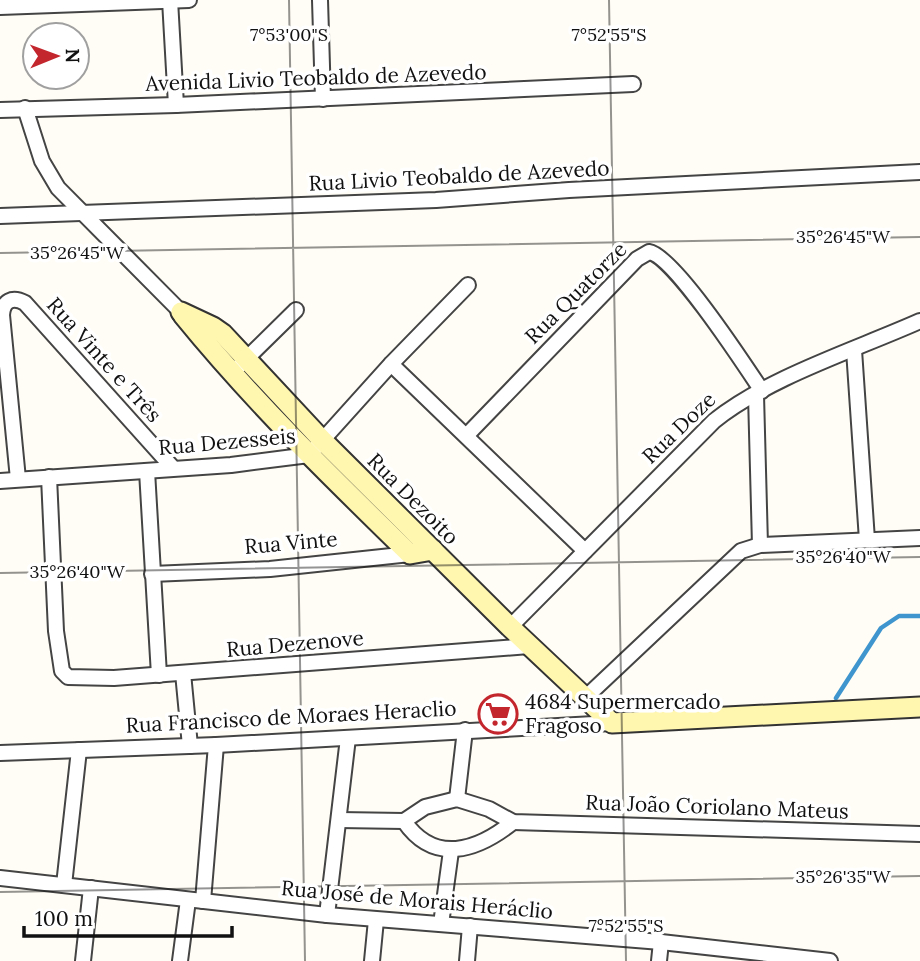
<svg xmlns="http://www.w3.org/2000/svg" width="920" height="961" font-family="Lora,serif">
<rect width="100%" height="100%" fill="#fffdf5"/>
<g fill="none" stroke-linecap="round" stroke-linejoin="round">
<path stroke="#3f96cf" stroke-width="4.5" d="M836 698 881 628 899 616H920"/>
<g stroke="#444" stroke-width="18">
<g id="street">
<path d="M170 0 176 105"/>
<path d="M320 0 323 99"/>
<path d="M0 7 189 0"/>
<path d="M25 108 42 161 58 188 181 312"/>
<path d="M0 110 176 105 633 84"/>
<path d="M0 216 436 200 569 190 920 172"/>
<path d="M854 350 867 540"/>
<path d="M391 364 585 551"/>
<path d="M239 366 296 310"/>
<path d="M756 395 760 545"/>
<path d="M467 435 637 259 649 252C673 255 746 367 762 391"/>
<path d="M147 471 159 675"/>
<path d="M49 477 56 631 62 671 68 677 114 678 529 646"/>
<path d="M18 479 2 315C3 301 12 296 25 303L173 468"/>
<path d="M0 481 231 465 309 455 391 364 468 285"/>
<path d="M152 574 270 569 410 554"/>
<path d="M510 627 714 421C769 377 855 350 920 321"/>
<path d="M183 673 190 746"/>
<path d="M585 698 741 551 760 545 920 538"/>
<path d="M0 753 216 745 612 723"/>
<path d="M457 799 465 730"/>
<path d="M339 820 404 821 425 807 457 799 489 809 513 822 920 834"/>
<path d="M404 821C434 865 477 851 513 822"/>
<path d="M0 878 327 915 661 942 830 961"/>
<path d="M64 885 79 750"/>
<path d="M203 901 216 745"/>
<path d="M327 915 348 738"/>
<path d="M441 924 451 851"/>
<path d="M83 961 91 888"/>
<path d="M180 961 188 900"/>
<path d="M372 961 376 920"/>
<path d="M467 961 470 926"/>
<path d="M659 961 661 942"/>
</g>
</g>
<g stroke="#333" stroke-width="23">
<g id="secondary">
<path d="M181 312 213 327 223 334 322 440 510 627 612 723 920 707"/>
<path d="M183 315C253 401 331 477 410 554L433 550"/>
</g>
</g>
<use href="#street" stroke="#fff" stroke-width="14"/>
<use href="#secondary" stroke="#fff6b0" stroke-width="19"/>
</g>
<path fill="none" stroke="#111" stroke-width="2" stroke-opacity="0.45" d="M289 0 305 961M609 0 626 961M0 253 920 237M0 573 920 557M0 892 920 876"/>
<defs>
<g id="supermarket-ring" transform="scale(2.0125)"><circle r="9.5" fill="#fff" stroke="#c4262e" stroke-width="1.5"/><path d="M-6-5.5h2.5l.6 2H6L4.5 2H-2.5L-4.4-4H-6ZM-1.5 3.2a1.3 1.3 0 1 0 .1 0ZM3 3.2a1.3 1.3 0 1 0 .1 0Z" fill="#c4262e"/></g>
</defs>
<g fill-rule="evenodd">
<use href="#supermarket-ring" x="498" y="714"/>
</g>
<g text-anchor="middle" stroke-width="7" stroke-linejoin="round" paint-order="stroke">
<g font-size="21" fill="#111" stroke="#fff">
<text transform="translate(316 78) rotate(-2)" y="7">Avenida Livio Teobaldo de Azevedo</text>
<text transform="translate(459 176) rotate(-3)" y="7">Rua Livio Teobaldo de Azevedo</text>
<text transform="translate(576 293) rotate(-45)" y="7">Rua Quatorze</text>
<text transform="translate(104 360) rotate(48)" y="7">Rua Vinte e Três</text>
<text transform="translate(679 428) rotate(-44)" y="7">Rua Doze</text>
<text transform="translate(227 442) rotate(-5)" y="7">Rua Dezesseis</text>
<text transform="translate(413 499) rotate(45)" y="7">Rua Dezoito</text>
<text transform="translate(291 543) rotate(-5)" y="7">Rua Vinte</text>
<text transform="translate(295 644) rotate(-5)" y="7">Rua Dezenove</text>
<text transform="translate(291 717) rotate(-3)" y="7">Rua Francisco de Moraes Heraclio</text>
<text transform="translate(717 807) rotate(2)" y="7">Rua João Coriolano Mateus</text>
<text transform="translate(417 900) rotate(5)" y="7">Rua José de Morais Heráclio</text>
</g>
<g font-size="21" fill="#111" stroke="#fff" text-anchor="start">
<text x="525" y="709">4684 Supermercado<tspan x="525" dy="24">Fragoso</tspan></text>
</g>
</g>
<g font-size="18" text-anchor="middle" fill="#111" stroke="#fff" stroke-width="7" stroke-linejoin="round" paint-order="stroke">
<text x="289" y="41">7°53'00"S</text>
<text x="609" y="41">7°52'55"S</text>
<text x="843" y="243">35°26'45"W</text>
<text x="77" y="259">35°26'45"W</text>
<text x="843" y="563">35°26'40"W</text>
<text x="77" y="578">35°26'40"W</text>
<text x="843" y="883">35°26'35"W</text>
<text x="626" y="932">7°52'55"S</text>
</g>
<g transform="translate(56 56) rotate(89)"><circle r="33" fill="#ffffff" stroke="#a0a0a0" stroke-width="2"/>
<path d="M0-5L12 26L0 18L-12 26Z" fill="#c4262e"/>
<text y="-10" font-size="19" font-weight="bold" text-anchor="middle" fill="#111111">N</text>
</g>
<path d="M24 926v10h208v-10" fill="none" stroke="#111111" stroke-width="3.5"/>
<text x="35" y="926" font-size="21" fill="#111111" stroke="#ffffff" stroke-width="5" paint-order="stroke">100 m</text>
</svg>
